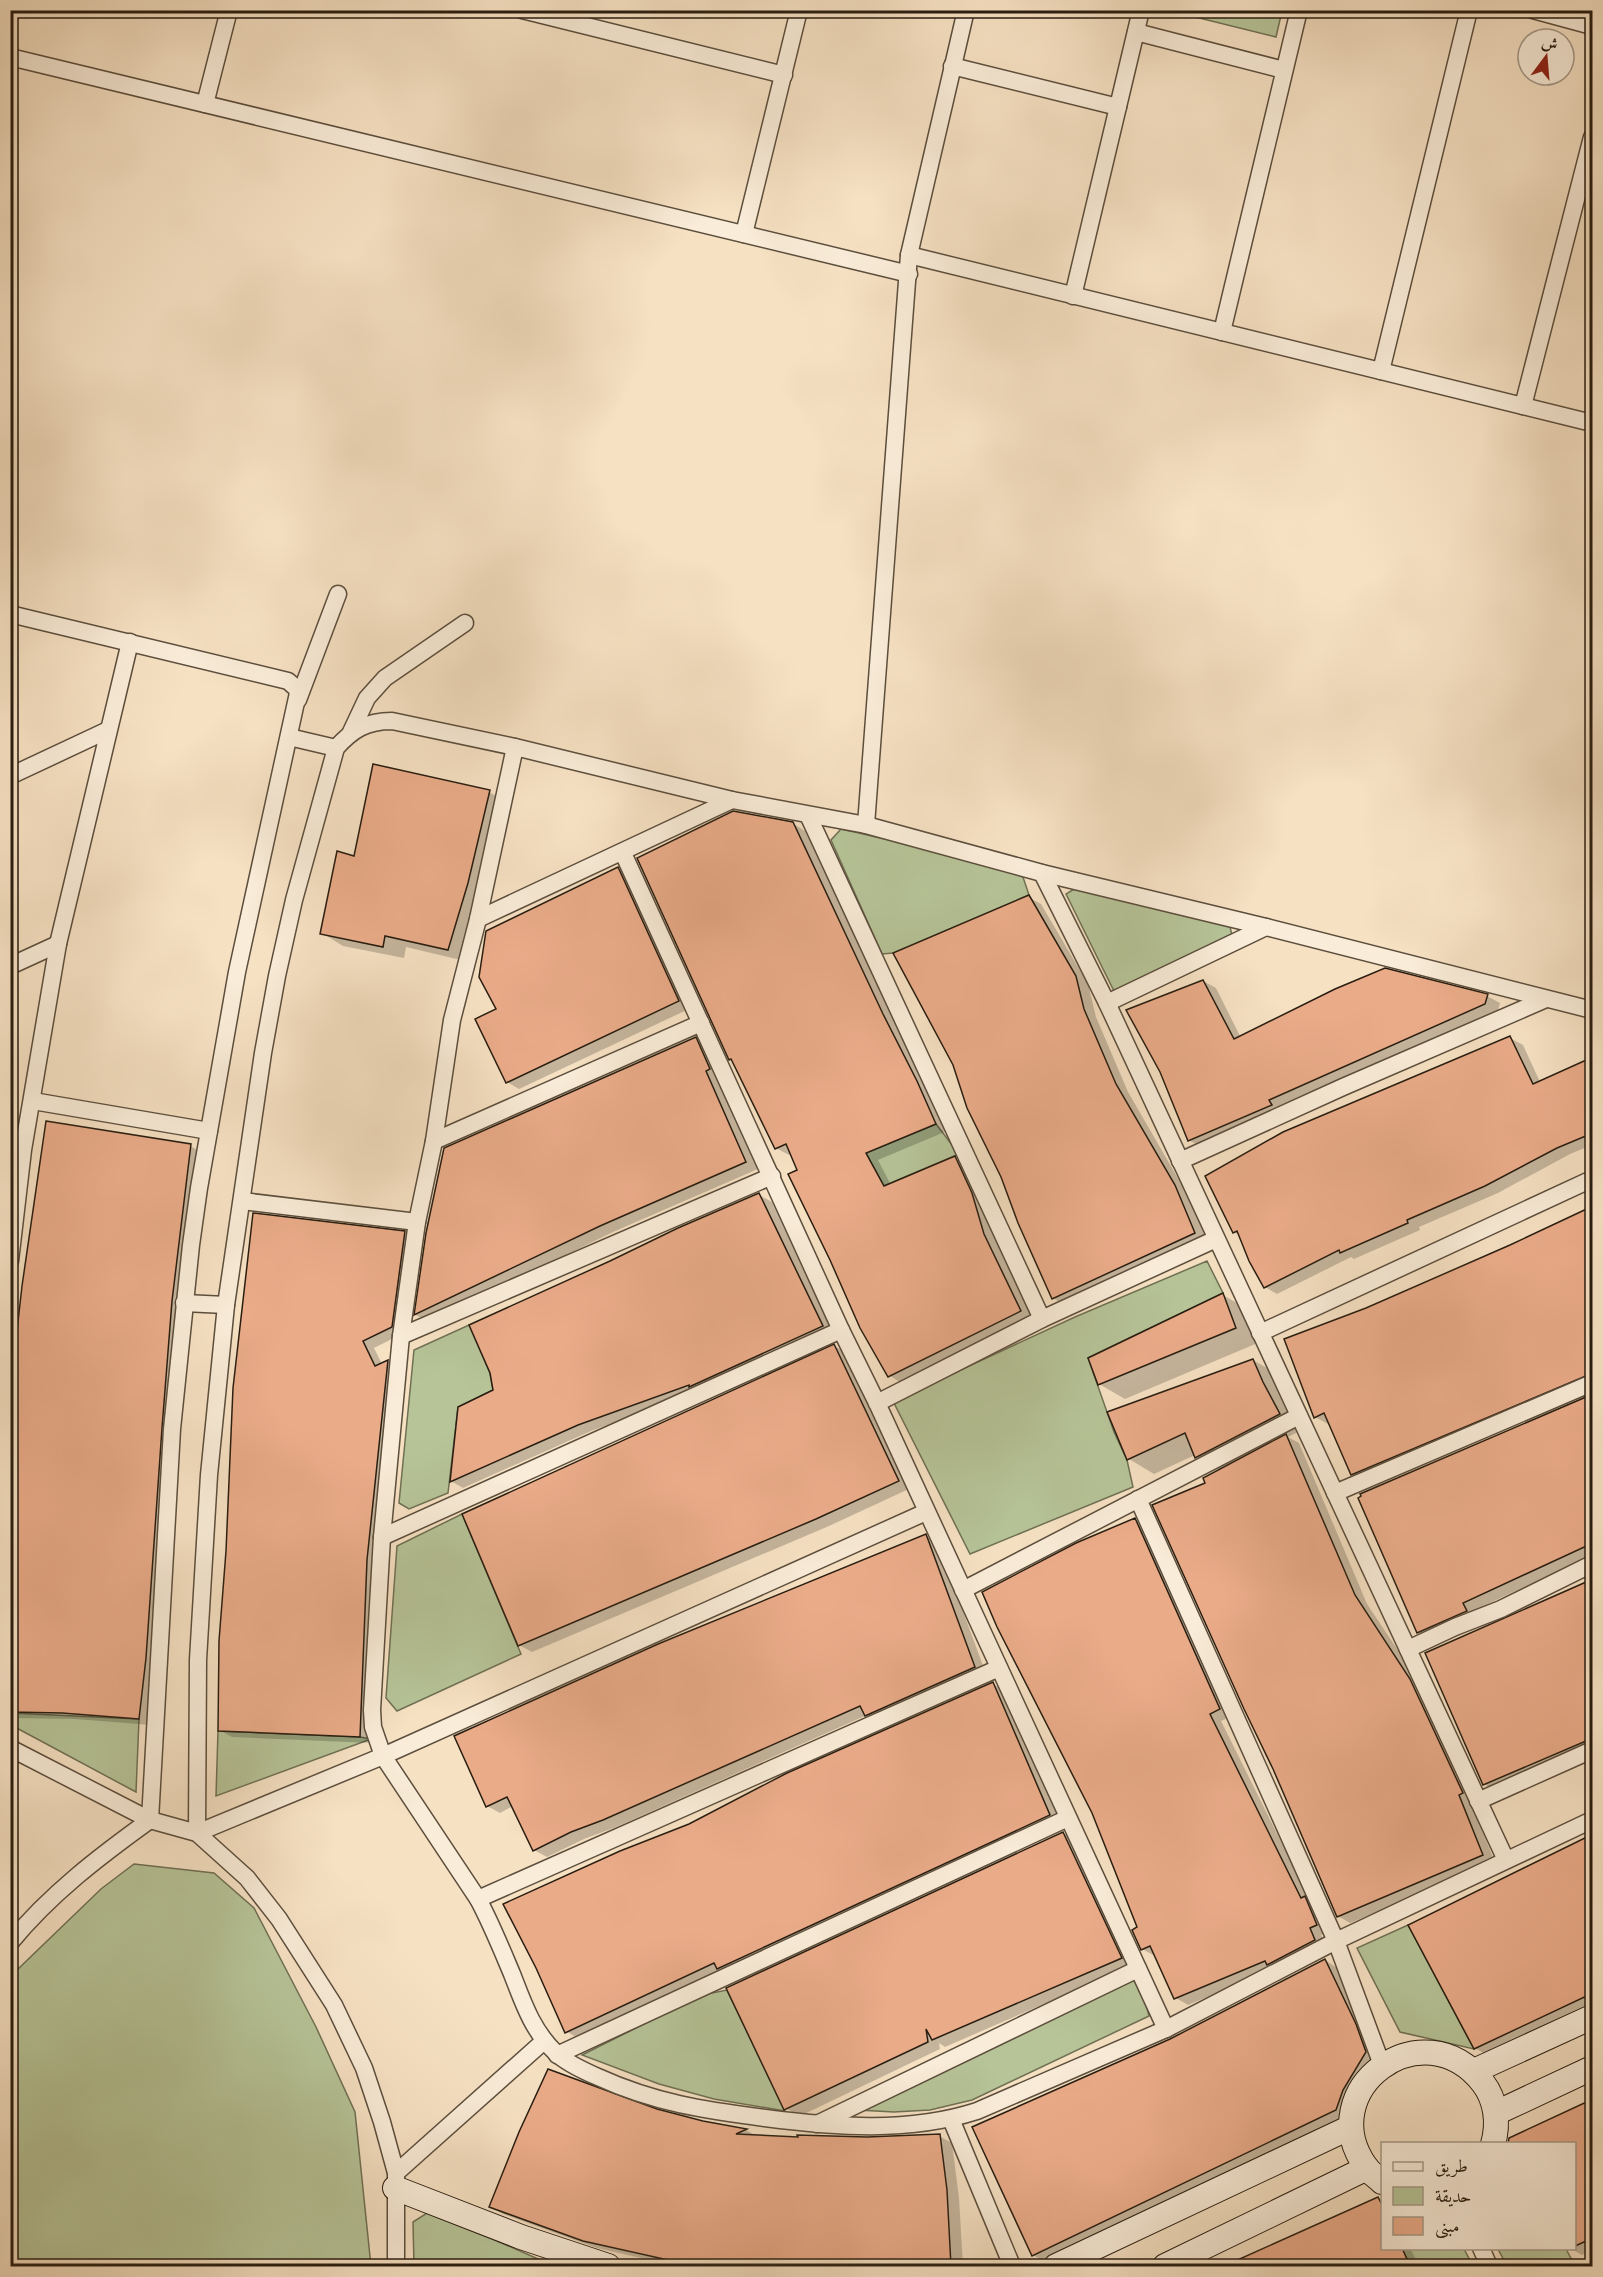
<svg xmlns="http://www.w3.org/2000/svg" width="1603" height="2277" font-family="'Gentium Book Plus',Amiri,serif">
<rect width="100%" height="100%" fill="#f6e1c3"/>
<filter id="stains"><feTurbulence type="fractalNoise" baseFrequency=".00333" numOctaves="4"/><feColorMatrix values="0 0 0 0 .2 0 0 0 0 .09 0 0 0 0 .02 0 0 0 .5 -.17"/></filter>
<radialGradient id="worn" r=".72"><stop offset=".6" stop-color="#630" stop-opacity="0"/><stop offset="1" stop-color="#630" stop-opacity=".3"/></radialGradient>
<g fill="#b6c498" stroke="#6f7054" stroke-width="1.5">
<path d="M1171 11H1282L1276 37Z"/>
<path d="M841 829C902 843 965 855 1023 877L1029 895 893 953 882 954 831 840Z"/>
<path d="M1079 886 1229 923 1232 935 1114 991 1066 894Z"/>
<path d="M936 1124 959 1154 884 1186 866 1153Z"/>
<path d="M1207 1261 1223 1293 1088 1358 1114 1432 1127 1460 1133 1487 970 1554 893 1401 1075 1317Z"/>
<path d="M469 1325 490 1373 493 1390 458 1407 448 1493 409 1509 399 1503 414 1350Z"/>
<path d="M462 1514 521 1654 397 1711 386 1698 397 1546Z"/>
<path d="M11 1713 139 1719 136 1792 11 1725Z"/>
<path d="M218 1731 360 1737 371 1739 216 1796Z"/>
<path d="M134 1864 214 1873 254 1908 316 2027 355 2112 371 2266H11V1980L16 1971 101 1889Z"/>
<path d="M1408 1925 1474 2049 1400 2032 1357 1948Z"/>
<path d="M1133 1977 1145 1999 1149 2016 972 2100 930 2110 894 2112 857 2110Z"/>
<path d="M727 1990 785 2111 714 2099 659 2084 582 2055 702 1995Z"/>
<path d="M427 2213 488 2237 554 2266H414L413 2222Z"/>
<path d="M1402 2249H1464L1473 2266H1411Z"/>
<path d="M1498 2249H1566L1573 2262 1561 2266H1507Z"/>
</g>
<g fill="#0003">
<path d="M489 792 510 804 469 962 406 947 404 958 343 946 322 933 356 858Z"/>
<path d="M792 823 805 831 947 1131 878 1160 891 1185 955 1158 967 1165 984 1202 997 1242 1033 1319 901 1383 889 1375 792 1154 789 1155 776 1148 734 1061 730 1059Z"/>
<path d="M618 869 630 876 691 1008 519 1089 507 1082 498 1010Z"/>
<path d="M1028 897 1041 904 1088 984 1096 1017 1128 1092 1187 1194 1207 1240 1066 1306 1053 1298Z"/>
<path d="M1203 981 1216 988 1241 1038 1487 996 1500 1003 1498 1010 1281 1107 1201 1147 1189 1140Z"/>
<path d="M1510 1038 1523 1045 1540 1082 1592 1059V1145L1570 1154 1498 1193 1419 1227 1420 1230 1354 1259 1351 1257 1277 1294 1265 1287 1241 1236 1234 1232Z"/>
<path d="M695 1039 708 1046 717 1078 758 1169 613 1232 428 1322 416 1315 428 1233Z"/>
<path d="M190 1146 203 1153 151 1725 75 1719 10 1718V1408Z"/>
<path d="M759 1195 772 1202 835 1334 700 1391 591 1431 463 1488 451 1481 495 1391Z"/>
<path d="M1592 1208V1373L1521 1409 1365 1481 1352 1474 1330 1423 1328 1424 1315 1417 1367 1309Z"/>
<path d="M405 1233 417 1240 404 1333 374 1348 382 1364 388 1362 400 1369 372 1743 232 1737 219 1730 221 1641Z"/>
<path d="M1223 1295 1249 1310 1260 1342 1125 1399 1099 1384Z"/>
<path d="M834 1346 847 1353 911 1488 829 1526 532 1652 519 1645Z"/>
<path d="M1253 1360 1279 1375 1304 1429 1288 1437 1299 1443 1367 1604 1423 1688 1495 1862 1350 1923 1338 1916 1207 1484 1220 1471 1195 1455 1154 1474 1129 1459Z"/>
<path d="M1592 1396V1555L1475 1610 1478 1618 1431 1639 1418 1632 1363 1497Z"/>
<path d="M1135 1520 1148 1527 1232 1716 1221 1721 1311 1902 1329 1932 1321 1935 1327 1947 1188 2005 1176 1998 1155 1956 1142 1949 1139 1928Z"/>
<path d="M926 1536 938 1543 986 1674 879 1722 867 1715 616 1827 584 1839 547 1857 534 1850 513 1806 500 1813 487 1806Z"/>
<path d="M1592 1581V1750L1496 1791 1484 1784Z"/>
<path d="M993 1684 1005 1691 1062 1822 579 2039 566 2031 689 1826Z"/>
<path d="M1063 1833 1076 1841 1133 1965 945 2047 939 2043 940 2049 800 2116 787 2109 728 1989Z"/>
<path d="M1592 1836V2006L1487 2055 1475 2048Z"/>
<path d="M1325 1960 1337 1968 1378 2060 1348 2116 1045 2262 1033 2255 1171 2040Z"/>
<path d="M1592 2099V2250L1582 2255 1570 2248H1574V2144L1518 2136Z"/>
<path d="M656 2111 703 2122 746 2130 758 2137 867 2138 939 2136 952 2143 959 2198 963 2266H676L597 2248 503 2214 490 2207Z"/>
<path d="M1378 2198 1382 2201V2248H1410L1419 2266H1230Z"/>
</g>
<g fill="#eaab89" stroke="#281d10" stroke-width="1.5">
<path d="M373 764 490 790 468 883 448 950 385 936 383 947 320 934 337 851 354 856Z"/>
<path d="M733 811 793 822 883 1014 917 1081 936 1124 866 1153 884 1186 955 1156 972 1193 984 1234 1021 1311 888 1377 860 1328 830 1260 788 1174 797 1170 786 1144 775 1149 731 1059 729 1060 637 858Z"/>
<path d="M618 867 679 1001 506 1083 475 1019 496 1009 479 977 486 931Z"/>
<path d="M1029 895 1076 976 1084 1009 1116 1084 1175 1185 1195 1233 1052 1299 1018 1223 1001 1177 967 1108 953 1065 893 953Z"/>
<path d="M1385 968 1488 994 1485 1004 1269 1100 1272 1105 1188 1141 1160 1072 1126 1010 1203 980 1234 1039 1335 989Z"/>
<path d="M1510 1036 1533 1084 1593 1057V1133L1557 1148 1485 1186 1407 1220 1408 1223 1340 1253 1339 1250 1264 1288 1249 1261 1237 1231 1233 1233 1205 1176 1283 1132Z"/>
<path d="M696 1037 710 1069 706 1071 746 1162 600 1226 414 1315 426 1233 444 1148Z"/>
<path d="M46 1121 191 1144 172 1301 162 1428 146 1658 139 1719 62 1713 10 1712V1393L22 1286Z"/>
<path d="M759 1193 823 1326 689 1387V1385L578 1425 450 1482 458 1407 493 1390 490 1373 469 1325 610 1261 678 1228Z"/>
<path d="M1593 1206V1373L1351 1475 1324 1413 1314 1418 1284 1339 1366 1308 1510 1245Z"/>
<path d="M253 1213 405 1231 392 1327 363 1341 375 1366 388 1360 367 1560 360 1737 218 1731 219 1641 226 1551 233 1388Z"/>
<path d="M1223 1293 1236 1328 1098 1385 1088 1358Z"/>
<path d="M834 1344 899 1481 816 1519 518 1646 462 1514Z"/>
<path d="M1253 1359 1263 1382 1280 1414 1195 1458 1185 1433 1127 1460 1107 1412Z"/>
<path d="M1593 1394V1543L1463 1603 1467 1611 1417 1633 1358 1498 1361 1496 1360 1494Z"/>
<path d="M1286 1434 1355 1595 1410 1679 1463 1793 1459 1795 1483 1855 1337 1917 1273 1769 1244 1709 1152 1505 1205 1483 1203 1478Z"/>
<path d="M1135 1518 1220 1709 1210 1714 1301 1898 1305 1896 1317 1925 1310 1928 1315 1940 1267 1965 1265 1961 1174 1999 1150 1946 1141 1950 1132 1930 1137 1927 1092 1813 997 1627 982 1592 1076 1543Z"/>
<path d="M926 1534 975 1667 865 1716 860 1706 603 1820 571 1832 533 1851 507 1797 486 1807 454 1736 658 1644Z"/>
<path d="M1593 1579V1738L1483 1785 1425 1653Z"/>
<path d="M993 1682 1050 1815 717 1969 714 1963 565 2033 536 1968 503 1904 620 1851 689 1824 787 1773Z"/>
<path d="M1063 1832 1122 1958 932 2040 926 2029 928 2042 784 2110 726 1988Z"/>
<path d="M1593 1834V1993L1474 2049 1408 1925Z"/>
<path d="M1325 1959 1356 2024 1366 2052 1343 2090 1336 2110 1032 2256 972 2127 1170 2039Z"/>
<path d="M548 2069 657 2109 703 2121 747 2129 736 2134 798 2137 797 2135 867 2137 940 2134 947 2190 951 2266H695L583 2241 489 2207 519 2132Z"/>
<path d="M1593 2099V2238L1575 2246V2144H1508L1509 2138Z"/>
<path d="M1378 2197 1383 2207V2248H1402L1410 2266H1224Z"/>
</g>
<g fill="none" stroke-linecap="round" stroke-linejoin="round">
<g stroke="#5c4e3d" stroke-width="19">
<g id="street">
<path d="M522 10 784 75"/>
<path d="M1533 10 1592 26"/>
<path d="M1136 32 1284 70"/>
<path d="M10 57 909 274"/>
<path d="M952 66 1118 107"/>
<path d="M205 104 229 10"/>
<path d="M744 234 799 10"/>
<path d="M909 255 1592 423"/>
<path d="M1073 296 1141 10"/>
<path d="M1222 332 1299 10"/>
<path d="M1381 371 1469 10"/>
<path d="M1523 406 1592 137"/>
<path d="M10 614 288 681 296 688 298 693 237 972 199 1188 191 1245 172 1429 150 1820"/>
<path d="M298 700 338 594"/>
<path d="M351 732 367 698 385 678 465 623"/>
<path d="M289 737 336 748"/>
<path d="M515 747 478 919 452 1020 434 1141 417 1222 401 1336 382 1537 372 1710 373 1727 383 1756 478 1899C491 1923 501 1948 512 1974 523 2002 532 2030 555 2052 566 2063 584 2071 598 2077 655 2103 704 2110 765 2118 835 2127 909 2133 977 2111L1166 2029 1336 1941 1592 1820"/>
<path d="M10 776 108 730"/>
<path d="M808 815 1042 1319"/>
<path d="M866 825 909 255 966 10"/>
<path d="M623 853 841 1330 877 1403 1166 2029"/>
<path d="M1042 873 1107 1003 1506 1860"/>
<path d="M478 919 732 800"/>
<path d="M10 966 58 944"/>
<path d="M1107 1003 1266 927"/>
<path d="M33 1101 209 1131"/>
<path d="M434 1141 701 1023"/>
<path d="M1180 1161 1343 1087 1546 999"/>
<path d="M242 1201 417 1222"/>
<path d="M10 1261 23 1150 58 944 130 642"/>
<path d="M184 1303 226 1305"/>
<path d="M1260 1333 1592 1179"/>
<path d="M401 1336 772 1176"/>
<path d="M877 1403 1042 1319 1216 1239"/>
<path d="M1335 1493 1592 1383"/>
<path d="M1138 1499 1336 1941 1382 2065"/>
<path d="M382 1537 841 1330"/>
<path d="M963 1590 1299 1416"/>
<path d="M1408 1649 1455 1627 1501 1609 1592 1564"/>
<path d="M10 1748 150 1820 197 1833 247 1878 279 1919 334 2005 364 2068 382 2122 396 2173V2266"/>
<path d="M1478 1801 1592 1750"/>
<path d="M197 1833 198 1660 209 1475 226 1305 263 1053 277 976 294 900 336 748C352 730 366 721 392 721L515 747 732 800 866 825 1042 873 1266 927 1592 1010"/>
<path d="M197 1833 383 1756 926 1512"/>
<path d="M478 1899 999 1668"/>
<path d="M10 1943C50 1894 100 1856 150 1820"/>
<path d="M557 2055 1068 1818"/>
<path d="M951 2119 1012 2266"/>
<path d="M817 2124 1138 1969"/>
<path d="M396 2173 544 2041"/>
<path d="M1481 2248 1489 2266"/>
</g>
</g>
<g stroke="#281d10" stroke-width="26">
<g id="secondary">
<path d="M1474 2071 1592 2017"/>
<path d="M1496 2113 1592 2068"/>
<path d="M1382 2182C1377 2177 1370 2173 1366 2167 1311 2090 1423 2006 1483 2083 1496 2100 1499 2123 1493 2144"/>
<path d="M395 2188 521 2237 608 2266"/>
<path d="M1056 2266 1351 2127"/>
<path d="M1165 2266 1367 2168"/>
</g>
</g>
<use href="#street" stroke="#f9ecd8" stroke-width="16"/>
<use href="#secondary" stroke="#f9ecd8" stroke-width="24"/>
</g>
<rect width="1603" height="2277" fill="none" stroke="#f6e1c3" stroke-width="36"/>
<rect x="12" y="12" width="1579" height="2253" fill="none" stroke="#281d10" stroke-width="3"/>
<rect x="18" y="18" width="1567" height="2241" fill="none" stroke="#281d10" stroke-width="1.5"/>
<rect x="1381" y="2142" width="195" height="108" fill="#f9ecd8" stroke="#a59988" stroke-width="1.5"/>
<rect x="1393" y="2162" width="30" height="9" fill="#f9ecd8" stroke="#a59988" stroke-width="1.5"/>
<text x="1435" y="2172" font-size="18" fill="#281d10">طريق</text>
<rect x="1393" y="2187" width="30" height="18" fill="#b6c498" stroke="#a59988" stroke-width="1.5"/>
<text x="1435" y="2202" font-size="18" fill="#281d10">حديقة</text>
<rect x="1393" y="2217" width="30" height="18" fill="#eaab89" stroke="#a59988" stroke-width="1.5"/>
<text x="1435" y="2232" font-size="18" fill="#281d10">مبنى</text>
<g transform="translate(1546 57) rotate(16)"><circle r="28" fill="#f9ecd8" stroke="#a59988" stroke-width="1.5"/>
<path d="M0-4.5L10 22L0 15L-10 22Z" fill="#8f2418"/>
<text y="-9" font-size="16" font-weight="bold" text-anchor="middle" fill="#281d10">ش</text>
</g>
<rect width="100%" height="100%" filter="url(#stains)"/>
<rect width="100%" height="100%" fill="url(#worn)"/>
</svg>
